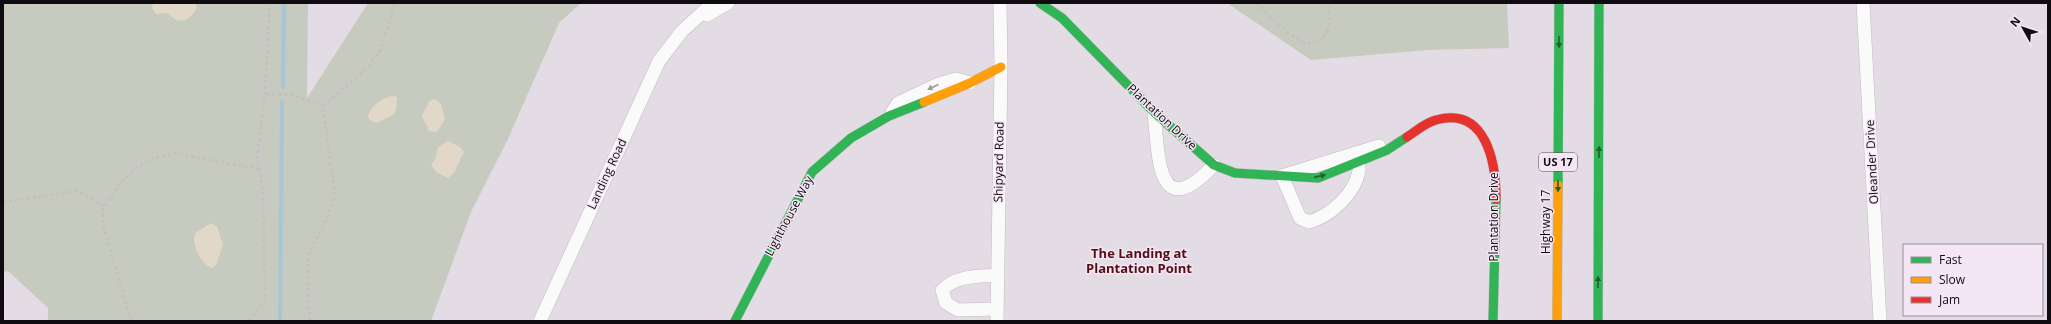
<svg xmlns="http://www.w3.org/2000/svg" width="2051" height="324" font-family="'Open Sans',sans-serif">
<rect width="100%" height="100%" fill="#e4dce4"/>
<g fill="#c6cabf">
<path d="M3 3H308L307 98 368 3H581L559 23 508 139 471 212 431 321H48V308L8 271 3 272Z"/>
<path d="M1227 3H1507L1509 48 1428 50 1311 60Z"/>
</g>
<g fill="#e1d8c7">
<path d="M153 3H195L197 7C194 15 186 23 177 20 173 19 170 15 167 13L156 14 152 8Z"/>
<path d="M392 96 397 97 396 110 393 115 377 123 369 120 368 116C371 105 381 99 392 96Z"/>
<path d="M435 99 441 104 445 119 437 132 429 131 422 116 429 101Z"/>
<path d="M448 141 460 147 464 152 454 173 448 178 436 172 431 165 436 157 438 147Z"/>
<path d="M211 223 217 226 223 245 216 265 212 268C201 265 191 244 195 233Z"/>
</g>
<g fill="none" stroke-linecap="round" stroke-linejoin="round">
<g stroke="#a8c6d6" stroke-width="4">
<path d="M283 87 284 3"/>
<path d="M280 321 282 102"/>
</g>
<g stroke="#c1bbc1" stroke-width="14">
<g id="street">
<path d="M1863 3 1880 321"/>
<path d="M707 15 728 3"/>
<path d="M892 112 898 103 936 85 956 79 970 83"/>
<path d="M1154 113C1159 155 1156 226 1214 165"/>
<path d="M1356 153C1357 159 1360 166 1359 171 1355 194 1330 216 1309 222L1300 218 1282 176 1379 146"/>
<path d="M996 309 958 310 946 303 942 290C957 275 977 277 997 275"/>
<path d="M540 321 659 61 682 31 713 3"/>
<path d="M997 321 1001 67 1000 3"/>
</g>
</g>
<g stroke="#c1bbc1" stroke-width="10">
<g id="fast">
<path d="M1040 3 1062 18 1156 114 1214 165 1235 173 1318 178 1387 150 1407 137"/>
<path d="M1558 185 1559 3"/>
<path d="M735 321 812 172 851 138 889 116 924 102"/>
<path d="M1493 321 1496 199"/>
<path d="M1598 321 1599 3"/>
</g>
</g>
<g stroke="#c1bbc1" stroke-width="10">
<g id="slow">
<path d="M924 102 970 83 1001 67"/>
<path d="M1557 321 1558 185"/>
</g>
</g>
<g stroke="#c1bbc1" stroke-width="10">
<path id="jam" d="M1407 137C1415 132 1426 122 1436 120 1486 106 1496 162 1496 199"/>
</g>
<g stroke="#c3bfc3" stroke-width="2.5" stroke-dasharray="3 3" stroke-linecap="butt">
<path d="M1256 3C1271 15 1306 62 1325 35 1332 25 1330 14 1327 3"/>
<path d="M265 95 270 3"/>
<path d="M3 202 77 191 105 207"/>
<path d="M131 321 104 228 102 211 121 182 136 168 152 159 174 153 259 169"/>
<path d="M249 321 265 301 263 191 257 156 265 95 291 94 323 106"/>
<path d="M310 321 307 283 309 252 323 227 335 196 323 106 369 66 380 51 395 3"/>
</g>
<use href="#street" stroke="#fbfafb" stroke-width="13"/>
<use href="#fast" stroke="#30b455" stroke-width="9"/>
<use href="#slow" stroke="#ff9f0a" stroke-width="9"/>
<use href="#jam" stroke="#e5322d" stroke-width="9"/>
</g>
<defs><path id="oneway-solid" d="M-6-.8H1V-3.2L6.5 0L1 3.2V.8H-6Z"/></defs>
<g fill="#206032">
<use href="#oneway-solid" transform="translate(1559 42) rotate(90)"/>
<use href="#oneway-solid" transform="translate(1599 152) rotate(-90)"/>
<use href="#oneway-solid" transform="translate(1320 176) rotate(-13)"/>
<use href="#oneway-solid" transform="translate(1558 186) rotate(90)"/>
<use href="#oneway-solid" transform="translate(1598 282) rotate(-90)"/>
</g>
<use fill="#9d9a9d" href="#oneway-solid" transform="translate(933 87) rotate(156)"/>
<g text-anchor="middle" stroke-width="3" stroke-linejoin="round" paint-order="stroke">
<rect fill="#f5e6f5" stroke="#544d55" stroke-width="1" x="1539" y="153" width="38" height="18" rx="3"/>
<g font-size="11" font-weight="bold" fill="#0f0b10">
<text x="1558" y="166">US 17</text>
</g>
<g font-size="12" fill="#0f0b10" stroke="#f5e6f5">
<text transform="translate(1162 117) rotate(43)" y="4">Plantation Drive</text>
<text transform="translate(999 162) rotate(-89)" y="4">Shipyard Road</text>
<text transform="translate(1872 162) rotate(-93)" y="4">Oleander Drive</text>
<text transform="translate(607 174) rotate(-65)" y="4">Landing Road</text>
<text transform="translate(789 216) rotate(-62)" y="4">Lighthouse Way</text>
<text transform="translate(1494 217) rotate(-90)" y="4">Plantation Drive</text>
<text transform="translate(1546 222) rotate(-90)" y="4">Highway 17</text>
</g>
<g font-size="13" font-weight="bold" fill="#530d13" stroke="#f5e6f5">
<text x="1139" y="258">The Landing at<tspan x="1139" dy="15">Plantation Point</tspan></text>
</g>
</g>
<rect width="2051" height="324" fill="none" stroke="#0f0b10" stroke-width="8"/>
<rect x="1903" y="244" width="140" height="72" fill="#f5e6f5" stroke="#998e99"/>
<rect x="1911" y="257" width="20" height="6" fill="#30b455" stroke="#998e99"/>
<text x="1939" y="264" font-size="12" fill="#0f0b10">Fast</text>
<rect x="1911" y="277" width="20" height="6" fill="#ff9f0a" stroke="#998e99"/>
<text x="1939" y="284" font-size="12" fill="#0f0b10">Slow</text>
<rect x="1911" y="297" width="20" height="6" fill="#e5322d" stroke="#998e99"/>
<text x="1939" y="304" font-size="12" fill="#0f0b10">Jam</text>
<g transform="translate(2023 28) rotate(309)" stroke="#f5e6f5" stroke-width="3" paint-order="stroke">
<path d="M0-3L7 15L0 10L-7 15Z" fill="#0f0b10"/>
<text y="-6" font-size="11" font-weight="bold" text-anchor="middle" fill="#0f0b10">N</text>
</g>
</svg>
